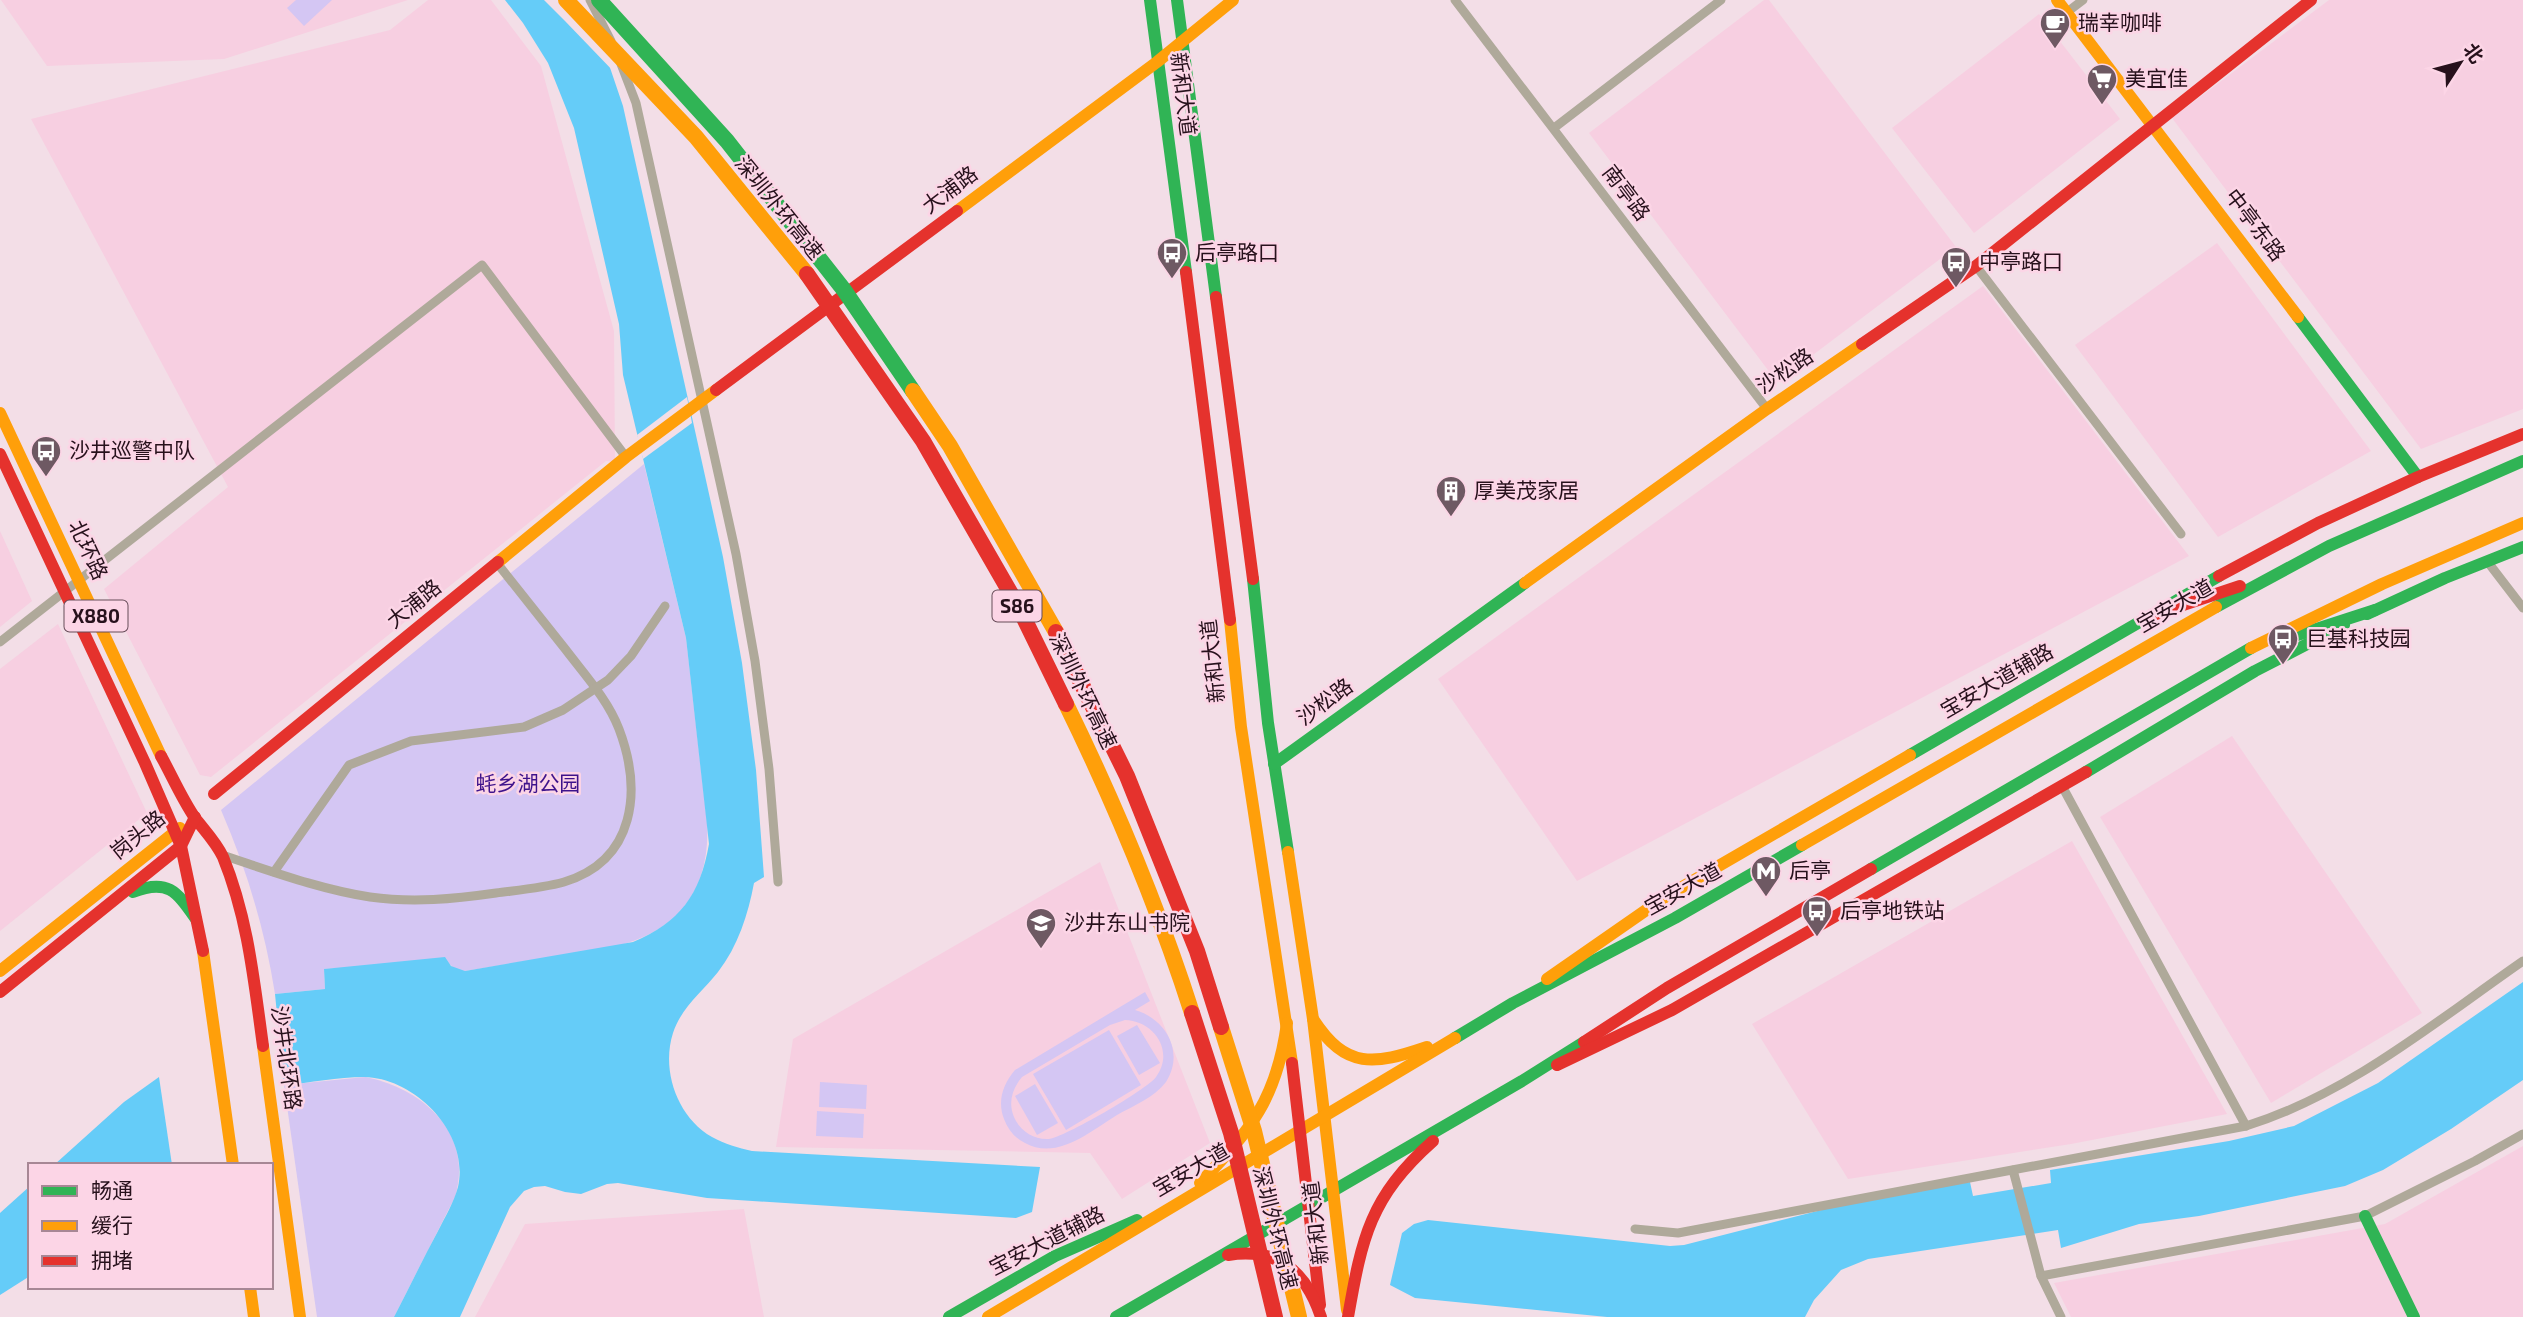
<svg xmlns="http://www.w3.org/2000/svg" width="2523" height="1317" font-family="'Exo 2','Noto Sans SC',sans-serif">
<rect width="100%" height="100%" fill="#f3dee7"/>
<g fill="#f7cfe1">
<path d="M1 0H408L224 59 47 66Z"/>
<path d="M428 0H491L541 66 614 331 615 462 606 461 211 777 200 775 104 589 228 487 31 119 390 30Z"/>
<path d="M1764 0H1769L1956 247 1777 382 1589 133Z"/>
<path d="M2329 0H2523V409L2421 449 2172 118Z"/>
<path d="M2039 14 2120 119 1974 233 1892 128Z"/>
<path d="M2217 243 2371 451 2218 537 2075 345Z"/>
<path d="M1983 286 2189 556 1577 881 1438 679Z"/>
<path d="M0 531 32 601 0 627Z"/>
<path d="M58 624 147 813 0 931V669Z"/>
<path d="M2232 736 2422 1013 2271 1103 2100 817Z"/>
<path d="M2072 841 2227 1114 2071 1144 1848 1179 1752 1024Z"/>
<path d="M1100 862 1210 1143 1122 1199 1090 1153 776 1147 793 1039Z"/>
<path d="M2523 1146V1317H2071L2054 1283 2385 1224Z"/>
<path d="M744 1209 764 1317H475L525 1224Z"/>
</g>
<g fill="#d4c6f3" fill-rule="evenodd">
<path d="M296 0H332L304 26 287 8Z"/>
<path d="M644 464 686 638 707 822C711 890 678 933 612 947L465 971 455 969 447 962 324 969 325 989 275 994C265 930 247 870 221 810Z"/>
<path d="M1145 992 1150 1001 1135 1010C1166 1019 1185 1052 1166 1082 1155 1097 1133 1106 1117 1115 1091 1131 1057 1161 1025 1143 1015 1138 1008 1130 1004 1119 997 1101 1003 1084 1015 1070ZM1125 1020C1154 1021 1175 1051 1156 1077 1148 1089 1063 1138 1049 1139 1034 1140 1020 1131 1014 1117 1008 1103 1012 1089 1022 1077L1110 1025Z"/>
<path d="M1137 1025 1160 1063 1139 1075 1117 1036Z"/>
<path d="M1109 1030 1141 1085 1066 1130 1033 1074Z"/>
<path d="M365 1077C423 1088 474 1134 455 1197L394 1317H317L284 1085Z"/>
<path d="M820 1082 867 1085 866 1109 819 1107Z"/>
<path d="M1035 1084 1058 1123 1037 1135 1015 1096Z"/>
<path d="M817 1111 864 1114 863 1138 816 1136Z"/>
</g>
<g fill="#65ccf8">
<path d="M505 0H581L603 47 623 106 723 557 742 663 756 770 764 877 754 883C748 915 738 946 718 972 702 992 681 1008 673 1033 661 1070 677 1117 712 1137 725 1144 738 1148 752 1151L1040 1167 1032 1212 1016 1218 707 1198 618 1183 607 1184 581 1194 565 1192 545 1186 534 1187 524 1191 510 1207 460 1317H394C409 1288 423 1259 438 1231 445 1217 454 1202 458 1187 470 1134 416 1078 364 1077 338 1077 310 1083 284 1085L275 994 325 989 324 969 445 957 451 966 465 971 633 942C680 922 700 895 709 844L686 638 623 375 619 324 574 128 548 63 523 23Z"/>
<path d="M2523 982V1080L2451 1129 2383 1170 2345 1186 2199 1216 2139 1224 2061 1248 2058 1230 1868 1259 1841 1270 1814 1300 1805 1317H1607L1415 1298 1390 1285 1402 1233 1414 1224 1428 1220 1670 1246 1684 1245 1853 1202 1970 1182 1973 1196 2051 1183 2050 1170 2229 1141 2294 1126 2378 1083Z"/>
<path d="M159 1077 172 1165H54L124 1102Z"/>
<path d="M30 1186V1276L0 1295V1213Z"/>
</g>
<g fill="#f3dee7">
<path d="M544 0H585L616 74 565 21Z"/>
<path d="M687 397 692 423 643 459 637 435Z"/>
</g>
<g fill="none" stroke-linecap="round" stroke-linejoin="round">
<g stroke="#afa99a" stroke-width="9">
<path d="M590 0 611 41"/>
<path d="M1455 0 1767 409"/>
<path d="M2066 13 2083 0"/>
<path d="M621 64 636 103 736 554 755 661 769 769 778 882"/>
<path d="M1554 128 1721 0"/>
<path d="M1976 266 2181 534"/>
<path d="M2487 561 2523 608"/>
<path d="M0 642 482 265 626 457"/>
<path d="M2062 786 2246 1126"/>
<path d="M222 855C271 871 319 889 370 897 413 903 454 899 496 893 519 890 543 888 564 882 636 860 642 790 619 729 608 700 585 675 566 650 543 621 520 592 497 563"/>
<path d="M274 872 349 765 411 741 524 727 563 710 608 680 631 656 665 606"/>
<path d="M2013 1170 2041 1276 2061 1317"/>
<path d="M1635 1229 1678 1233 2246 1126C2349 1094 2435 1022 2523 961"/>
<path d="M2041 1276 2365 1216 2475 1161 2523 1134"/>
</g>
<g stroke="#30b455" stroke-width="12">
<path d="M1150 0 1186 272"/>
<path d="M1177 0 1216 297"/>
<path d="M2298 317 2418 477"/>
<path d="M1253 579 1268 723 1288 852"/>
<path d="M2216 607 2329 546 2523 461"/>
<path d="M2367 614 2445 578 2523 547"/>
<path d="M2282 640 2375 610"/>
<path d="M1910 755 2219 576"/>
<path d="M1274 764 1525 583"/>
<path d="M2086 772 2255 671 2344 625"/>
<path d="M1871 869 2251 648"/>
<path d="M133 892C168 878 177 892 196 919"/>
<path d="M1455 1038 1513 1003 1675 918 1802 845"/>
<path d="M2365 1216 2414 1317"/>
<path d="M949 1317 1055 1256 1137 1220"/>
<path d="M1116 1317 1522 1081 1584 1042"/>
</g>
<g stroke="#ff9f0a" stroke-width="12">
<path d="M2057 0 2298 317"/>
<path d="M957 211 1157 62 1233 0"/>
<path d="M0 413 161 756"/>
<path d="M498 562 626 457 716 390"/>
<path d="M1525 583 1767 409 1862 344"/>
<path d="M1230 620 1241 727 1292 1063"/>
<path d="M2251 648 2382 584 2523 523"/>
<path d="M1802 845 2216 607"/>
<path d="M1288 852 1313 1019 1347 1310"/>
<path d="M203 951 233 1165"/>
<path d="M0 971 180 828"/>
<path d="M1547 979 1665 897 1910 755"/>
<path d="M1313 1019C1346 1070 1374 1065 1427 1047"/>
<path d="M263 1046 300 1317"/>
<path d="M1200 1183C1251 1130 1277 1098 1287 1023"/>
<path d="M250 1287 254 1317"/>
<path d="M988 1317 1455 1038"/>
</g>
<g stroke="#e5322d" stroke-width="12">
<path d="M1186 272 1230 620"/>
<path d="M1216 297 1253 579"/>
<path d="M1862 344 1976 266 2311 0"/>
<path d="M716 390 957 211"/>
<path d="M0 454 145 763 181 846 203 951"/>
<path d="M2219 576 2318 523 2418 477 2523 434"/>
<path d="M2150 616 2240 586"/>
<path d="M161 756C172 776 182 799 195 818 205 831 216 842 223 857 248 918 254 981 263 1046"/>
<path d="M214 794 498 562"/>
<path d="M0 992 181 846 195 817"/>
<path d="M1584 1042 1667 988 1871 869"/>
<path d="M1292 1063 1320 1305"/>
<path d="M1557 1065 1672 1010 2086 772"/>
<path d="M1228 1255C1277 1247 1306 1271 1321 1317"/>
<path d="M1348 1317C1362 1237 1370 1197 1433 1141"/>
</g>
<path stroke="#30b455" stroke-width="16" d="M599 0 727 141 844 290 913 391"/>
<g stroke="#ff9f0a" stroke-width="16">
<path d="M566 0 696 137 807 274"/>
<path d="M913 391 950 446 1056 632"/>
<path d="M1066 704C1115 804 1158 907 1192 1013"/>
<path d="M1221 1027 1254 1131 1299 1317"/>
</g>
<g stroke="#e5322d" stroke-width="16">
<path d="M807 274 923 441 1018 606 1066 704"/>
<path d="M1056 632 1127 776 1197 951 1221 1027"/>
<path d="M1192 1013 1231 1133 1275 1317"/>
</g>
</g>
<defs>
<g id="cafe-pin" transform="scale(1.575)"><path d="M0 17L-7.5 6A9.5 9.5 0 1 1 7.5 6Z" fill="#6e5963" stroke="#fcd5e6"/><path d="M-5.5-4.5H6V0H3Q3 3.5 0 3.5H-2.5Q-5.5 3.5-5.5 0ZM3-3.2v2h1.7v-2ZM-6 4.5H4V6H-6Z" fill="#fff"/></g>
<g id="supermarket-pin" transform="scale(1.575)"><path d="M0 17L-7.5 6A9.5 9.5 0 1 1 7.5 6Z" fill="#6e5963" stroke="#fcd5e6"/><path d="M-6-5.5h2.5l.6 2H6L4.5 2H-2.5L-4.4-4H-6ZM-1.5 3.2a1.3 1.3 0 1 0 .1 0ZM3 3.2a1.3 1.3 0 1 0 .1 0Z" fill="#fff"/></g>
<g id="bus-pin" transform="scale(1.575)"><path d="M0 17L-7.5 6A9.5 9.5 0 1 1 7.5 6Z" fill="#6e5963" stroke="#fcd5e6"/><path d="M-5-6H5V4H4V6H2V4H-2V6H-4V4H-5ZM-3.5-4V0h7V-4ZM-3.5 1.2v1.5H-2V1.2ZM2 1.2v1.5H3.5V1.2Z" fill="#fff"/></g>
<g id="building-pin" transform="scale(1.575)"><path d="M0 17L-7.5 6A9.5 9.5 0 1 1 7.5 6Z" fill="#6e5963" stroke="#fcd5e6"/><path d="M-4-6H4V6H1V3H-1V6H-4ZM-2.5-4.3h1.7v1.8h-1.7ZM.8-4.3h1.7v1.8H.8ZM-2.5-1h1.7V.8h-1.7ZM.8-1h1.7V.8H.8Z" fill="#fff"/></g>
<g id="metro-pin" transform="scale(1.575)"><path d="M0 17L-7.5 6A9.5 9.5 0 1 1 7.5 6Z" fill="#6e5963" stroke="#fcd5e6"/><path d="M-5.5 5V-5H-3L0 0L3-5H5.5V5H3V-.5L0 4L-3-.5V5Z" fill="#fff"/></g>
<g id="university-pin" transform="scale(1.575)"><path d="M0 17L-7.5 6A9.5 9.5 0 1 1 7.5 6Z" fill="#6e5963" stroke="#fcd5e6"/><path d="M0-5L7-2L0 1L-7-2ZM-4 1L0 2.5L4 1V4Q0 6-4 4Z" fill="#fff"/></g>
</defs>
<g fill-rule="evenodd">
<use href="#cafe-pin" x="2055" y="23"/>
<use href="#supermarket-pin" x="2102" y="79"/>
<use href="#bus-pin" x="1172" y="253"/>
<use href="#bus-pin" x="1956" y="262"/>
<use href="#bus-pin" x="46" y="451"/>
<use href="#building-pin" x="1451" y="491"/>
<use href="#bus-pin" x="2283" y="639"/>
<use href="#metro-pin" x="1766" y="871"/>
<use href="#bus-pin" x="1817" y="911"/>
<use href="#university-pin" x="1041" y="923"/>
</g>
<g text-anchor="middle" stroke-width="5" stroke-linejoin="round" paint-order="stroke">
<g fill="#fcd5e6" stroke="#674c59" stroke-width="2">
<rect x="992.5" y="590.5" width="49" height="31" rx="5"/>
<rect x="64.5" y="600.5" width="63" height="31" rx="5"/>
</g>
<g font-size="19" font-weight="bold" fill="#27111c">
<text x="1017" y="613">S86</text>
<text x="96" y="623">X880</text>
</g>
<g font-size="21" fill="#27111c" stroke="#fcd5e6" text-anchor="start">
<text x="2078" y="30">瑞幸咖啡</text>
<text x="2125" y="86">美宜佳</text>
<text x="1195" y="260">后亭路口</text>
<text x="1979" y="269">中亭路口</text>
<text x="69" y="458">沙井巡警中队</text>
<text x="1474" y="498">厚美茂家居</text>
<text x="2306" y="646">巨基科技园</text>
<text x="1789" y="878">后亭</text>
<text x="1840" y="918">后亭地铁站</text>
<text x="1064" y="930">沙井东山书院</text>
</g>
<g font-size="21" fill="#27111c" stroke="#fcd5e6">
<text transform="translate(1183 94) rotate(83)" y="7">新和大道</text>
<text transform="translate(950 190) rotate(-37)" y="7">大浦路</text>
<text transform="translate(1626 193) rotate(53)" y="7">南亭路</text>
<text transform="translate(779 208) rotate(51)" y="7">深圳外环高速</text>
<text transform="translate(2255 225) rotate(53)" y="7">中亭东路</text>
<text transform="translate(1785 371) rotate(-34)" y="7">沙松路</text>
<text transform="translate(88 550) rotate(65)" y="7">北环路</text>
<text transform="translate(414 604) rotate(-39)" y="7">大浦路</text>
<text transform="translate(2175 606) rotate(-30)" y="7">宝安大道</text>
<text transform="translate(1213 661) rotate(-96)" y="7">新和大道</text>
<text transform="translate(1997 681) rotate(-30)" y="7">宝安大道辅路</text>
<text transform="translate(1083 691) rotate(64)" y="7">深圳外环高速</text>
<text transform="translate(1325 702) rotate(-36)" y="7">沙松路</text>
<text transform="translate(138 835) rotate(-39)" y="7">岗头路</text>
<text transform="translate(1683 889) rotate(-29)" y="7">宝安大道</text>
<text transform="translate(286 1058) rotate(82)" y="7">沙井北环路</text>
<text transform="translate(1191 1170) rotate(-30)" y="7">宝安大道</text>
<text transform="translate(1316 1223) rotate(-97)" y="7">新和大道</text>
<text transform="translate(1275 1228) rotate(76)" y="7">深圳外环高速</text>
<text transform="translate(1047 1241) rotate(-27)" y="7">宝安大道辅路</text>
</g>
<g font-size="21" fill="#3e138b" stroke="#fcd5e6">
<text x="528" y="791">蚝乡湖公园</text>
</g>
</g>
<rect x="28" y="1163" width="245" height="126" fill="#fcd5e6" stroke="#a78795" stroke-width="2"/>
<rect x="42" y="1186" width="35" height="10" fill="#30b455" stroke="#a78795" stroke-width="2"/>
<text x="91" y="1198" font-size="21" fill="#27111c">畅通</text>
<rect x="42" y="1221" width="35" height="10" fill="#ff9f0a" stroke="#a78795" stroke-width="2"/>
<text x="91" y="1233" font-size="21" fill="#27111c">缓行</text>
<rect x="42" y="1256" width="35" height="10" fill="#e5322d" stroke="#a78795" stroke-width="2"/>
<text x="91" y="1268" font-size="21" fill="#27111c">拥堵</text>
<g transform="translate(2460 63) rotate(54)" stroke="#fcd5e6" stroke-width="5" paint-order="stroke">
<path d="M0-5L12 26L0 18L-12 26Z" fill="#27111c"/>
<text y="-10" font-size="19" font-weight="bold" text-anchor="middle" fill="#27111c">北</text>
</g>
</svg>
